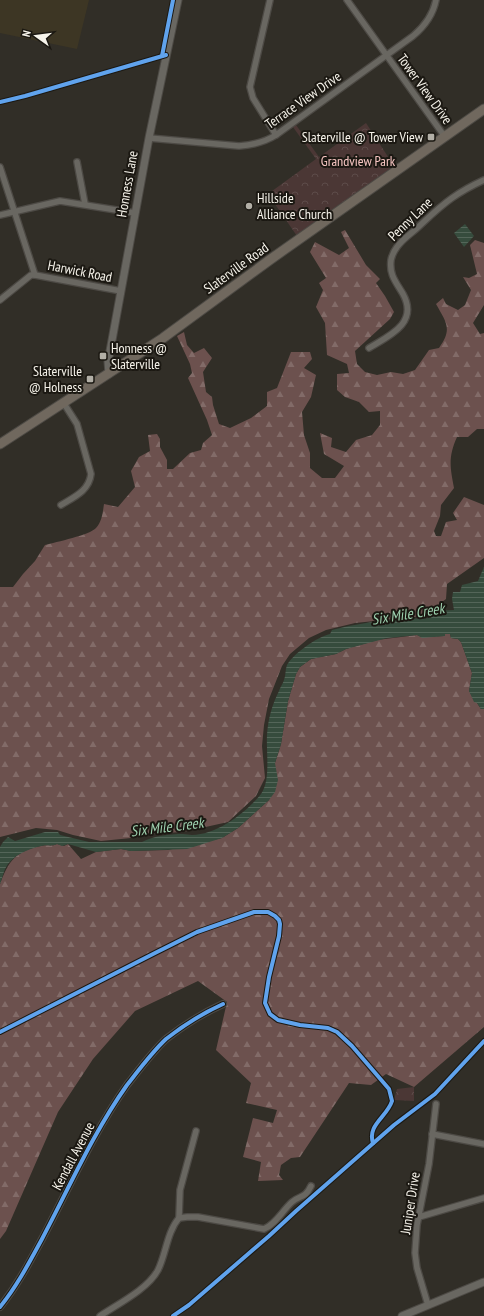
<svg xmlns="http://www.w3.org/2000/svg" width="484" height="1316" font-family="'PT Sans Narrow',sans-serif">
<defs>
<pattern id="forest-firs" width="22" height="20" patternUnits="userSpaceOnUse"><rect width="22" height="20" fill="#6c514e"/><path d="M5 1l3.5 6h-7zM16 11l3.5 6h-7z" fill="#826b68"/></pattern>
<pattern id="park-crowns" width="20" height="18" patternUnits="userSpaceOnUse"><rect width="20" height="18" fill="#4b3735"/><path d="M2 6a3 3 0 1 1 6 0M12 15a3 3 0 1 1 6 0" fill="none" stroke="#5d4b49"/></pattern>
<pattern id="water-rules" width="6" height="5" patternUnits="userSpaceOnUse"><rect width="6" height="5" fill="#364c3d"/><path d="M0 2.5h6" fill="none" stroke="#546659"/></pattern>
</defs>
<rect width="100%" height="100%" fill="#312e27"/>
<path fill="#3d3624" d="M0 0H89L77 49 0 33Z"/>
<g fill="url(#forest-firs)">
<path d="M345 230 366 265 380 279 376 283 385 296 394 312 390 319 355 351 357 364 365 372 377 375 391 372 403 374 415 370 429 350 439 348C453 329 446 322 436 304L443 298 446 304 458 310 465 305 471 290 463 277 469 278 477 274 470 245 475 240 484 243V305L473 323 480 334 484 333V429H477L468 437H457C448 457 450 467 454 488L441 505 440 516 434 531 436 536H441L446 522 457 520 453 513 464 497 484 505V558L447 584 446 599 423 616 355 623 326 630 309 638 290 654 282 666 269 699 264 725 262 746 265 778 256 796 228 822 183 832 142 834 131 838 101 841 73 835 57 830 36 828 0 837V587H13L23 574 35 561 45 545C56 542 90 535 96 528 102 522 103 511 104 504L118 507 135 487 131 471 139 457 150 451 148 435 157 434 160 439V447L167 460V469H173L190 453 201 450 203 443 212 435 207 420 188 378 192 373 190 364 177 336 184 332 187 345 194 353 204 348 212 358 203 372 206 392 212 397 213 405 219 424 230 428 251 418 267 406V392L277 388 291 352H310L312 359 304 368 316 375 311 397 302 412 304 435 310 453V468L322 478H335L344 466 324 454 320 433 332 438 331 447 346 452 356 440 372 435 380 425V411L369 412 359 402 345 397 337 390V374L349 373 347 364 327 355 325 323 316 307 323 290 319 283 326 278 310 252 315 242 339 255 349 248 341 232Z"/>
<path d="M444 634H450L451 638 458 639 461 642 472 673 469 691 481 709H484V1027L414 1087 386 1074 371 1085 349 1083 300 1157 291 1158 281 1165 279 1175 283 1180 258 1181 261 1162 243 1157 253 1118 273 1123 277 1110 246 1103 251 1083 216 1050 227 1002 198 981 135 1011 93 1059 58 1112 6 1231 0 1239V884C9 860 16 851 41 846 48 844 50 847 57 844L64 846 68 844 81 859 96 852 121 849 131 851 168 850 222 838 238 828 269 800 275 763 281 744 288 701 296 674 300 667 311 659 336 654 346 649 377 640 417 635C426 639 435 636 444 636Z"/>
</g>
<g fill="url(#park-crowns)">
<path d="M366 123 394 166 297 236 268 194 316 159 293 127 296 125 319 157Z"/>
<path d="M414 1087V1101L394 1100 397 1089Z"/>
</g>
<g fill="url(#water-rules)">
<path d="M465 224 474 236 464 247 454 233Z"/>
<path d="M484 567V709H481L477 703 474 702 469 691 472 673 461 642 458 639 451 638 450 634H445V636L422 638 417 635 387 638 346 649 336 654 311 659 300 667 296 674 288 701 281 744 275 763 278 780 275 792 269 800 238 828 222 838 187 849 131 851 121 849 96 852 68 844 62 846 57 844C50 847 48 844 41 846 28 849 12 855 5 869 3 874 2 879 0 884V847L3 842 8 837 15 841 45 832H58L60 835 89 842H142C153 836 170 834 183 834 186 834 189 835 192 835 217 835 246 813 261 794 271 780 266 752 267 735 268 719 272 705 279 691 280 687 283 684 284 680 286 675 285 670 287 665 294 653 317 637 330 634L332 630C354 624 378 621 401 619 410 618 419 619 429 618L433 611 454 610 452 599 453 592H460L462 585 478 581Z"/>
</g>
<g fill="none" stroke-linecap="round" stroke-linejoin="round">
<g stroke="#4d4a45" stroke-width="8">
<g id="minor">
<path d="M270 0 250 87 253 98 276 135"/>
<path d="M347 0 445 137"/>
<path d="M149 138 239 146C252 145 265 142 276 135L413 36C425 26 433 15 436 0"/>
<path d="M77 162 85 204"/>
<path d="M0 167 35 275"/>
<path d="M0 215 60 201 135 213"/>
<path d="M0 300 31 275H35L121 291"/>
<path d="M369 348C389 336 419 323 403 294 396 282 389 275 391 260 392 255 394 251 397 247 402 240 409 235 415 230 427 219 439 207 452 198 462 191 473 185 484 180"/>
<path d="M61 505C74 497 89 491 91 474L77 424 63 402"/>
<path d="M432 1134 484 1144"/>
<path d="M419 1217 484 1198"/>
<path d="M179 1218 180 1190 196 1131"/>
<path d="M428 1305 417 1268 415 1253 417 1225 429 1164 436 1104"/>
<path d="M0 1307C17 1286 29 1263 42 1239 69 1188 93 1133 127 1085 138 1071 153 1051 166 1039 184 1025 203 1013 223 1004"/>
<path d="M100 1316C118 1304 148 1289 158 1270 166 1254 167 1232 179 1218L187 1217H198L264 1229C276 1224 282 1211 292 1202 300 1195 305 1199 311 1186"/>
</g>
</g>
<g stroke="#4d4a45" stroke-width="9">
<g id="tertiary">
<path d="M109 374 108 362 149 138 178 0"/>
<path d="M402 1316 484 1282"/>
</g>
</g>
<g stroke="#4d4a45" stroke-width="11">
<path id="trunk" d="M0 444 163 338 271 259 484 109"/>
</g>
<use href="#minor" stroke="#696761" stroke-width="5.5"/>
<use href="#tertiary" stroke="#696761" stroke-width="7"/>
<use href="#trunk" stroke="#70685e" stroke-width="9"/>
<g stroke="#1b1812" stroke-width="6">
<g id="cycleway">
<path d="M162 56 173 0"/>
<path d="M0 102 25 96 166 55"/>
<path d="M0 1032 155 953 197 932 254 912H268L275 916 279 920 280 924 279 936 269 977 265 1003 270 1014 278 1020 300 1025 328 1028 337 1032 352 1046 389 1089 392 1101C387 1117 367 1125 373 1143"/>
<path d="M0 1307C17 1286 29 1263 42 1239 69 1188 93 1133 127 1085 138 1071 153 1051 166 1039 184 1025 203 1013 223 1004"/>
<path d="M173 1316 189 1305 269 1236 296 1211 394 1125 435 1094 484 1041"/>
</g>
</g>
<use href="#cycleway" stroke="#60a3ed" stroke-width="4"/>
</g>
<g fill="#b2afa6" stroke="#1b1812" stroke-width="1.5">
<rect x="427" y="133" width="8" height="8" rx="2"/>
<circle cx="249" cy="206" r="4"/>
<rect x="99" y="352" width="8" height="8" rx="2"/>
<rect x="86" y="375" width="8" height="8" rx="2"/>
</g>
<g text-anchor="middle" stroke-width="4" stroke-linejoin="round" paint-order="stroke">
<g font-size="14" fill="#f7f4eb" stroke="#1b1812">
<text transform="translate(425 89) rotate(54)" y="5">Tower View Drive</text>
<text transform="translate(303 100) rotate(-35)" y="5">Terrace View Drive</text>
<text transform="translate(127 184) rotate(-80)" y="5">Honness Lane</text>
<text transform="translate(410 219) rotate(-44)" y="5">Penny Lane</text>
<text transform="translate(236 268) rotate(-36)" y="5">Slaterville Road</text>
<text transform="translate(80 271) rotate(11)" y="5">Harwick Road</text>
<text transform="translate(73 1156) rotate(-62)" y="5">Kendall Avenue</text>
<text transform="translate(410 1203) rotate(-81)" y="5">Juniper Drive</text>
</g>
<g font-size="14" fill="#f7f4eb" stroke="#1b1812" text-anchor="end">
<text x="423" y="142">Slaterville @ Tower View</text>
<text x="257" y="203" text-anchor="start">Hillside<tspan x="257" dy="16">Alliance Church</tspan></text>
<text x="111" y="353" text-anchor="start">Honness @<tspan x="111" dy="16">Slaterville</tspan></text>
<text x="82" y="376">Slaterville<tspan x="82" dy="16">@ Holness</tspan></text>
</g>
<g font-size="14" fill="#f8c6c3" stroke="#1b1812">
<text x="358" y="166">Grandview Park</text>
</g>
<g font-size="15" font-style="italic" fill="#9dd0ae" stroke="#1b1812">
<text transform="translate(408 614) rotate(-9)" y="5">Six Mile Creek</text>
<text transform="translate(167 827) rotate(-7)" y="5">Six Mile Creek</text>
</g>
</g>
<g transform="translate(36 36) rotate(284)" stroke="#1b1812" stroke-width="3" paint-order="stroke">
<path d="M0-3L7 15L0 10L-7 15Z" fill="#f7f4eb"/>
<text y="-6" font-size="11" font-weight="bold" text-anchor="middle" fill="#f7f4eb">N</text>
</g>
</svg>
